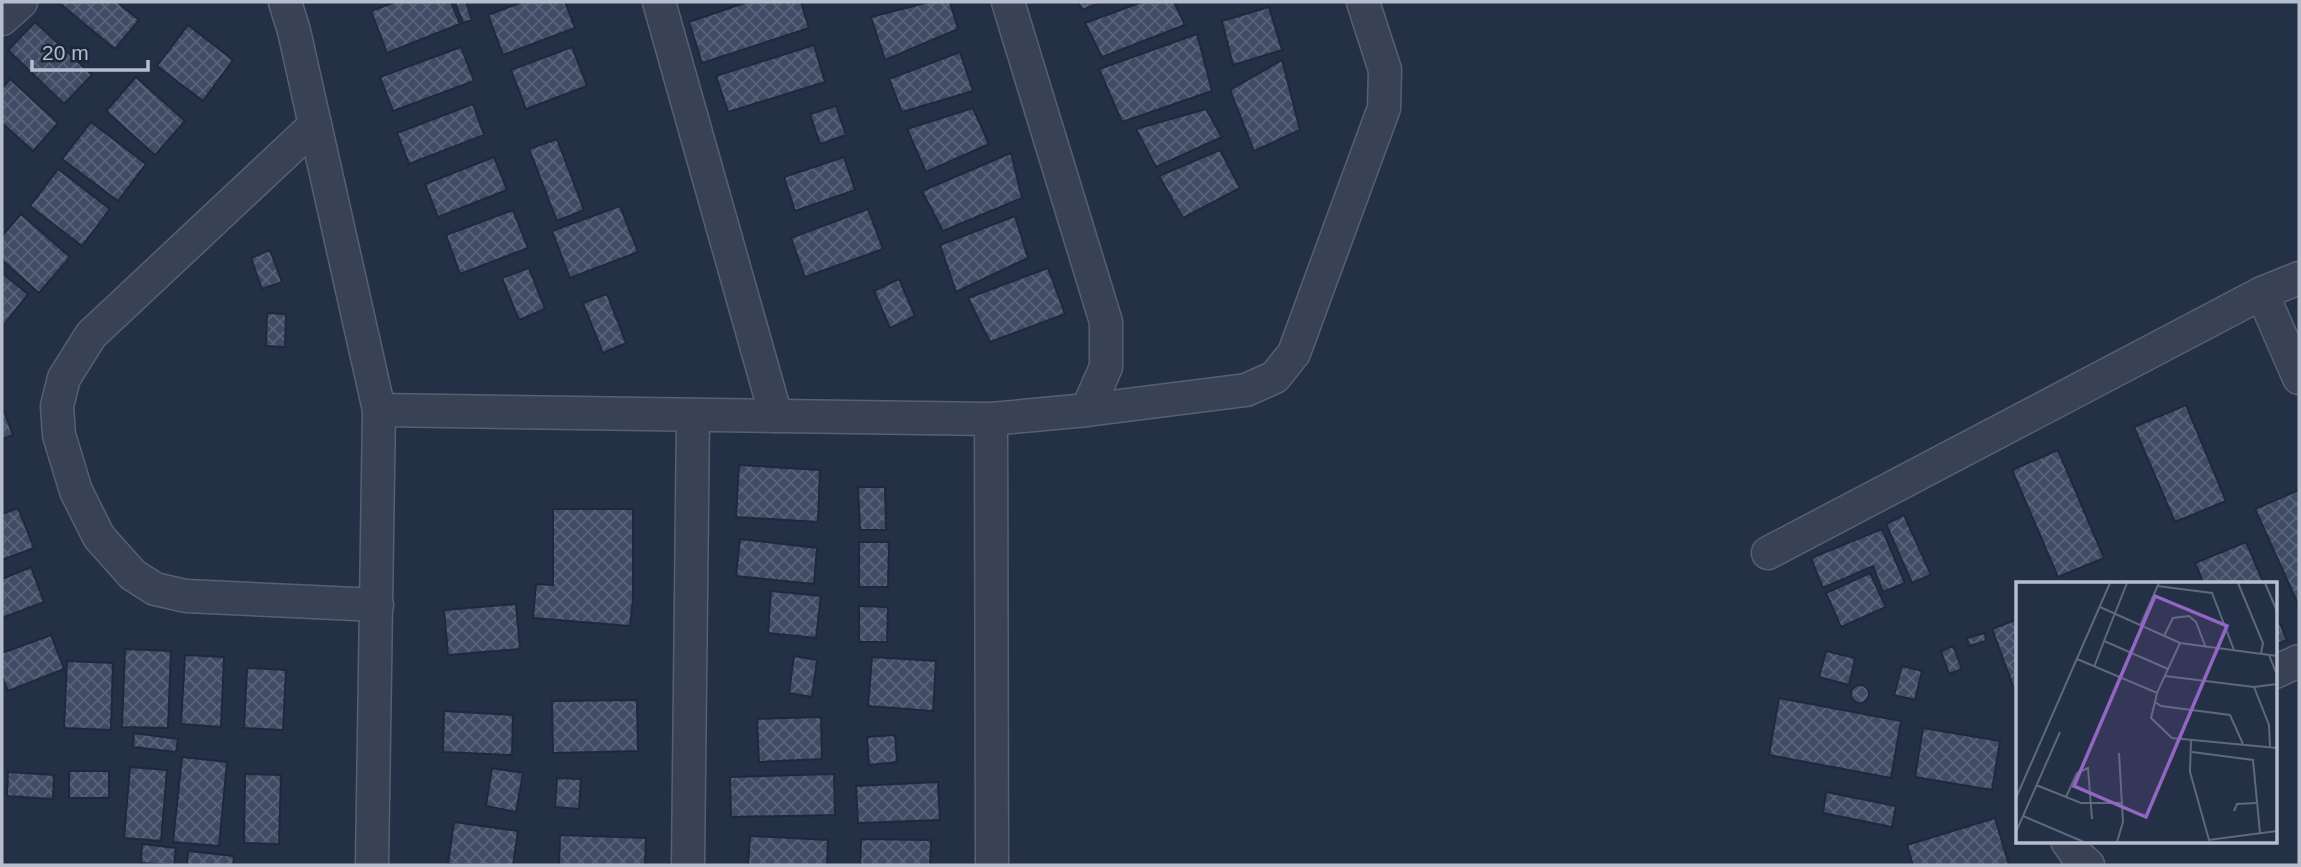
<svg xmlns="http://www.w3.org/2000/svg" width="2301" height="867" font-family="Helvetica,sans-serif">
<defs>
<pattern id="building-cross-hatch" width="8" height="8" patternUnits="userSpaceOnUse" patternTransform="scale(1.75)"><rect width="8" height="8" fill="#404c65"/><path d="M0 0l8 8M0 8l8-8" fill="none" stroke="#59647a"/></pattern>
</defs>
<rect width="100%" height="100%" fill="#243045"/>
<g fill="url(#building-cross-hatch)" stroke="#1f293b" stroke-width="2">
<path d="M58 2H117L139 20 115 49Z"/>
<path d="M395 2H451L460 24 387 53 371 11Z"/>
<path d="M455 2H466L472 20 463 23Z"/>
<path d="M522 2H565L575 28 503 55 488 15Z"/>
<path d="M747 2H801L809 28 702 63 689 22Z"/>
<path d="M929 2H950L958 29 885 60 871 17Z"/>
<path d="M1078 2H1103L1082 10Z"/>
<path d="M1142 2H1174L1185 25 1102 57 1085 23Z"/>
<path d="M1269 7 1282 50 1233 65 1222 21Z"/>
<path d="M35 22 92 75 64 104 8 50Z"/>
<path d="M188 25 233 60 203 101 157 66Z"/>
<path d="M1197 34 1212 91 1122 122 1099 69Z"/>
<path d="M814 45 825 82 728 112 716 76Z"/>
<path d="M461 47 474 81 393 111 380 77Z"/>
<path d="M572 47 587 86 526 109 511 70Z"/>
<path d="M960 52 973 91 902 112 889 79Z"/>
<path d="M1282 60 1300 130 1254 151 1230 90Z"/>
<path d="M136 77 185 121 155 155 106 111Z"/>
<path d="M10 79 58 123 33 151 2 123V88Z"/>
<path d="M473 104 484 135 409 164 397 133Z"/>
<path d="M836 106 846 135 820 144 810 114Z"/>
<path d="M973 108 989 144 926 172 907 129Z"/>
<path d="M1206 109 1222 137 1156 167 1136 129Z"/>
<path d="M91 122 146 164 118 201 62 159Z"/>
<path d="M557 139 584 210 557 221 529 149Z"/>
<path d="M1220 150 1240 188 1183 218 1159 176Z"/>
<path d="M1011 153 1022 198 943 231 922 191Z"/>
<path d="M494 157 507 190 438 217 425 184Z"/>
<path d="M844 157 855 190 795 211 784 177Z"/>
<path d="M58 169 110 209 82 246 30 206Z"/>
<path d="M620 206 638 252 570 278 552 231Z"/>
<path d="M868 209 883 249 805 277 791 238Z"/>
<path d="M513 210 528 248 460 274 446 235Z"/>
<path d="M21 214 70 257 39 293 2 260V236Z"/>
<path d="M1015 216 1028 258 956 292 940 245Z"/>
<path d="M270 250 282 282 262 289 251 258Z"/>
<path d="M529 268 545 309 519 320 502 278Z"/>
<path d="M1048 268 1065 314 990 342 968 298Z"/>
<path d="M2 273 28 294 2 327Z"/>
<path d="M899 279 915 316 890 328 874 291Z"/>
<path d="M607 294 626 343 603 353 583 303Z"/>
<path d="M267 313 286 314 285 347 266 346Z"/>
<path d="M2186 405 2226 501 2175 522 2134 427Z"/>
<path d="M2 406 13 435 2 439Z"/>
<path d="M2058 450 2104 558 2058 577 2012 470Z"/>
<path d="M739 465 820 470 818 522 736 517Z"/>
<path d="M858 487H885L886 530H860Z"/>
<path d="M2299 490V603L2298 604 2255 509Z"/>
<path d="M18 508 34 548 2 560V514Z"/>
<path d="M553 509H633V598L630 626 533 618 536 584 553 585Z"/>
<path d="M1904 515 1931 575 1912 583 1886 524Z"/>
<path d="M1882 529 1905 583 1883 592 1873 566 1823 588 1811 558Z"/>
<path d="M740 539 817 548 814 584 736 576Z"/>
<path d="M859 542H889L888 587H859Z"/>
<path d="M2246 542 2264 584H2204L2195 563Z"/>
<path d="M31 567 44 602 2 618V579Z"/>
<path d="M1870 573 1886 607 1841 627 1826 593Z"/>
<path d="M771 591 821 596 816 638 768 633Z"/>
<path d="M516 604 520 649 448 655 444 610Z"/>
<path d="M859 606 888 607 887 642H859Z"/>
<path d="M2275 611 2287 640 2275 645Z"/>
<path d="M2018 619V699L1992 629Z"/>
<path d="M1985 633 1986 641 1969 646 1967 638Z"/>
<path d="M51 635 64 669 8 691 2 676V653Z"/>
<path d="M1953 646 1962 669 1949 674 1941 651Z"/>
<path d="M125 649 171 651 168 728 122 727Z"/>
<path d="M1826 651 1855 658 1849 685 1819 677Z"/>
<path d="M185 655 224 657 221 727 181 724Z"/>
<path d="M794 656 817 660 812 697 789 693Z"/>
<path d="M872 657 936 661 933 711 868 706Z"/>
<path d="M67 661 113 663 111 730 64 728Z"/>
<path d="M1902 666 1922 671 1915 700 1894 695Z"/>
<path d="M247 668 286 670 283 730 244 728Z"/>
<circle cx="1860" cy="694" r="9"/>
<path d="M1779 698 1901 721 1891 778 1769 755Z"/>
<path d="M637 700 638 751 553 753 552 701Z"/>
<path d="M444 711 513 715 512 755 443 752Z"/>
<path d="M821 717 822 759 759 762 757 719Z"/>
<path d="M1923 728 2000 741 1992 790 1915 777Z"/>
<path d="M134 733 178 739 176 752 133 747Z"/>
<path d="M895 735 897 762 869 765 867 737Z"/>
<path d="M182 757 227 762 219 846 173 842Z"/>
<path d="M130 767 167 770 161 841 124 838Z"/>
<path d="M492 768 523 773 516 812 486 806Z"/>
<rect x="69" y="771" width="40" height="27"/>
<path d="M8 772 54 775 53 799 7 796Z"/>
<path d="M245 774 281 775 279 844 244 843Z"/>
<path d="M834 774 835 815 731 817 730 777Z"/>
<path d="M557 778 581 779 579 809 555 807Z"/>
<path d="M938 782 940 820 858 823 856 786Z"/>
<path d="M1826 792 1896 806 1892 827 1823 813Z"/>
<path d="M1995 818 2009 865H1913L1907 845Z"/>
<path d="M454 822 518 831 513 865 448 864Z"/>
<path d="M560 835 646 838 645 865H559Z"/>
<path d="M750 836 828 840 827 865H748Z"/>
<path d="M861 839 931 840 930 865H860Z"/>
<path d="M142 844 176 848 174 865 141 863Z"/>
<path d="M188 851 234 856 233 865H187Z"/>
</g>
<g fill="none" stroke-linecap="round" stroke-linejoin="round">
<g stroke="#576071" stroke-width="35">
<g id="street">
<path d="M285 2 294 31 379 410 372 865"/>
<path d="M659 2 776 416"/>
<path d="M2 19 21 2"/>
<path d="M315 125 91 335 64 378 57 406 59 435 76 491 99 537 133 575 155 589 186 596 377 605"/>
<path d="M2262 293 2299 378"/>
<path d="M379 410 991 419 992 865"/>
<path d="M1087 410 1246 390 1275 377 1294 353 1384 108 1385 70 1363 2"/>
<path d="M991 419 1087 410 1106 367V322L1008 2"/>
<path d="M1768 553 2262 293 2299 278"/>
<path d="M2275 672 2299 661"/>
<path d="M2067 841 2076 854 2088 865"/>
<path d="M688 865 693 415"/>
</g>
</g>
<use href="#street" stroke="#394254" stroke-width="32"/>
</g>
<g transform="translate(2016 582)">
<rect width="261" height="261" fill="#243045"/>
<path fill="none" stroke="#5e697c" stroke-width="2" d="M111 1 88 59 152 87M222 1 247 61 245 72M249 1 261 29M141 4 196 11 218 68M84 25 164 61 261 74M124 44 143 1M148 54 157 36 173 34 180 40 190 66M253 73 261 93M61 77 141 111 164 61M78 85 88 59M149 94 238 105 261 102M238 105 253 143 254 165M141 111 139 120 145 124 214 133 227 162M139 120 135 136 156 156 261 166M175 158 174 190 193 258 261 249M176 170 237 178 244 251M20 203 65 221H107M50 215 61 191 72 186 76 237M0 216 94 1M218 229 221 222 240 221M7 234 68 260M0 250 44 150M101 260 107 240 103 171"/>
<path fill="#9366c5" fill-opacity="0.15" stroke="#9366c5" stroke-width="3.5" d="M139 14 211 44 130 235 58 204Z"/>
<rect width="261" height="261" fill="none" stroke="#b6bece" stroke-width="3.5"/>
</g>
<rect width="2301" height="867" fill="none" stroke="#b6bece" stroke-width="7"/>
<path d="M32 60v10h116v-10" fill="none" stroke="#b6bece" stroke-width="3.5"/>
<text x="42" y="60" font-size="21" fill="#b6bece" stroke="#1d2739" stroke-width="5" paint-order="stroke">20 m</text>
</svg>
